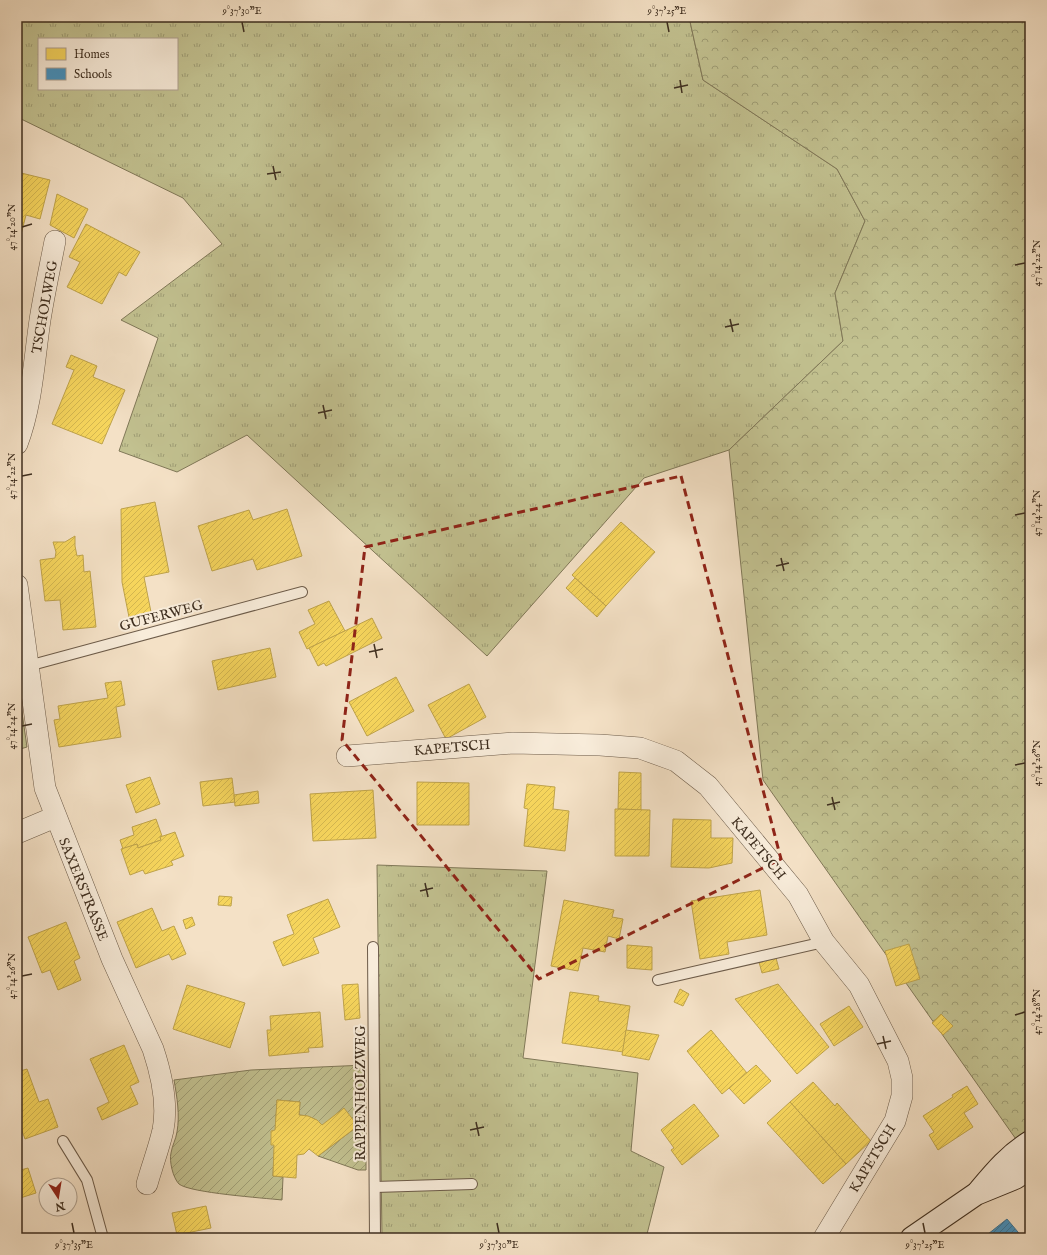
<svg xmlns="http://www.w3.org/2000/svg" width="1047" height="1255" font-family="'IM FELL English',serif">
<defs>
<pattern id="grass-tufts" width="24" height="20" patternUnits="userSpaceOnUse"><rect width="24" height="20" fill="#c2c190"/><path d="M3 7l-1-3M5 7V3M7 7l1-3M15 17l-1-3M17 17v-4M19 17l1-3" fill="none" stroke="#9f9d75"/></pattern>
<pattern id="forest-crowns" width="20" height="18" patternUnits="userSpaceOnUse"><rect width="20" height="18" fill="#c2c190"/><path d="M2 6a3 3 0 1 1 6 0M12 15a3 3 0 1 1 6 0" fill="none" stroke="#9f9d75"/></pattern>
<pattern id="garden-furrows" width="10" height="10" patternUnits="userSpaceOnUse"><rect width="10" height="10" fill="#c2c190"/><path d="M-1 1l2-2M0 10L10 0M9 11l2-2" fill="none" stroke="#9f9d75"/></pattern>
<pattern id="homes-hatch" width="6" height="6" patternUnits="userSpaceOnUse"><rect width="6" height="6" fill="#f6d55c"/><path d="M-1 1l2-2M0 6l6-6M5 7l2-2" fill="none" stroke="#d4b750"/></pattern>
<pattern id="schools-hatch" width="6" height="6" patternUnits="userSpaceOnUse"><rect width="6" height="6" fill="#4393c3"/><path d="M-1 1l2-2M0 6l6-6M5 7l2-2" fill="none" stroke="#39789e"/></pattern>
</defs>
<rect width="100%" height="100%" fill="#f4e1c6"/>
<filter id="stains"><feTurbulence type="fractalNoise" baseFrequency=".005" numOctaves="4"/><feColorMatrix values="0 0 0 0 .2 0 0 0 0 .09 0 0 0 0 .02 0 0 0 .5 -.17"/></filter>
<radialGradient id="worn" r=".72"><stop offset=".6" stop-color="#630" stop-opacity="0"/><stop offset="1" stop-color="#630" stop-opacity=".3"/></radialGradient>
<g fill="url(#grass-tufts)" stroke="#807858" fill-rule="evenodd">
<path d="M17 17H689L703 80 837 169 865 221 835 293 843 341 729 450 644 478 487 656 247 435 177 472 119 451 158 338 121 320 222 244 183 198 17 117ZM39 39H177V89H39Z"/>
<path d="M17 678 27 747 17 750Z"/>
<path d="M377 865 547 871 523 1058 638 1073 631 1151 664 1167 646 1238H382Z"/>
</g>
<path fill="url(#forest-crowns)" stroke="#807858" d="M689 17H1030V1157L1025 1152 763 780 729 450 843 341 835 293 865 221 837 169 703 80Z"/>
<path fill="url(#garden-furrows)" stroke="#807858" d="M366 1065V1170H358L318 1156 358 1126 322 1125C315 1118 309 1116 299 1115L300 1102 277 1100 273 1176 283 1177 282 1200C264 1198 190 1193 179 1184 173 1178 169 1161 171 1153 172 1146 176 1139 177 1132 180 1115 177 1097 174 1080L251 1070Z"/>
<g fill="url(#homes-hatch)" stroke="#bfa34a">
<path d="M17 172 50 180 40 219 26 215 17 250Z"/>
<path d="M57 194 88 209 74 238 50 225Z"/>
<path d="M86 224 140 252 126 276 119 272 102 304 67 287 80 262 69 257Z"/>
<path d="M71 355 97 366 93 377 125 390 102 444 52 424 74 370 66 367Z"/>
<path d="M155 502 169 572 144 577 151 612 129 617 122 582 121 509Z"/>
<path d="M287 509 302 556 257 570 253 559 212 571 198 526 249 510 253 520Z"/>
<path d="M621 522 655 552 606 606 572 575Z"/>
<path d="M75 536V546L77 556 83 555 84 572 90 571 96 627 63 630 60 600 45 601 40 560 55 558 56 552 53 542H65Z"/>
<path d="M575 578 606 606 597 617 566 588Z"/>
<path d="M329 601 345 631 307 649 299 632 315 624 308 610Z"/>
<path d="M372 618 382 638 326 666 324 663 318 666 309 648Z"/>
<path d="M270 648 276 677 218 690 212 661Z"/>
<path d="M396 677 414 711 367 736 349 702Z"/>
<path d="M121 681 125 705 116 707 121 737 59 747 54 720 60 719 58 706 108 698 105 683Z"/>
<path d="M469 684 486 717 446 739 428 705Z"/>
<path d="M619 772 641 773V810L618 809Z"/>
<path d="M150 777 160 804 136 813 126 785Z"/>
<path d="M232 778 235 802 203 806 200 782Z"/>
<path d="M417 782 469 783V825H417Z"/>
<path d="M527 784 555 787 553 809 569 811 565 851 524 846 528 809 524 808Z"/>
<path d="M373 790 376 838 313 841 310 794Z"/>
<path d="M17 791 20 806 17 807Z"/>
<path d="M258 791 259 803 235 806 234 795Z"/>
<path d="M615 809 650 810 649 856H615Z"/>
<path d="M156 819 162 836 160 837 161 840 138 848 137 844 123 849 120 840 134 835 132 827Z"/>
<path d="M673 819 711 820V838H733L732 863 709 868 671 867Z"/>
<path d="M175 832 184 856 171 861 173 865 145 874 143 870 130 875 121 849 137 844 138 848 161 840 160 837Z"/>
<path d="M760 890 767 935 727 942 729 954 700 959 691 901Z"/>
<path d="M219 896 232 897 231 906 218 905Z"/>
<path d="M328 899 340 927 313 938 319 953 283 966 273 942 294 934 287 915Z"/>
<path d="M564 900 614 910 612 917 623 919 619 939 608 936 605 952 583 948 578 971 551 966Z"/>
<path d="M152 908 162 931 174 926 186 954 172 960 169 954 136 968 117 922Z"/>
<path d="M192 917 195 925 186 929 183 920Z"/>
<path d="M66 922 80 958 74 961 81 980 58 990 50 970 42 973 28 937Z"/>
<path d="M909 944 920 979 896 986 885 951Z"/>
<path d="M627 945 652 947V970L627 968Z"/>
<path d="M776 958 779 969 762 973 759 962Z"/>
<path d="M358 984 360 1018 345 1020 342 985Z"/>
<path d="M778 984 829 1047 797 1074 735 999Z"/>
<path d="M187 985 245 1003 230 1048 173 1029Z"/>
<path d="M680 989 689 994 683 1006 674 1002Z"/>
<path d="M570 992 599 996 598 1001 630 1006 623 1052 562 1043Z"/>
<path d="M849 1006 863 1027 834 1046 820 1024Z"/>
<path d="M320 1012 323 1047 308 1048 309 1052 269 1056 267 1030H271L270 1016Z"/>
<path d="M941 1014 953 1026 943 1035 932 1023Z"/>
<path d="M626 1030 659 1035 649 1060 622 1055Z"/>
<path d="M711 1030 747 1073 722 1094 687 1051Z"/>
<path d="M124 1045 139 1082 130 1086 138 1104 102 1120 97 1108 109 1102 90 1059Z"/>
<path d="M756 1065 771 1081 744 1104 729 1088Z"/>
<path d="M27 1069 39 1102 48 1099 58 1127 25 1139 18 1120 17 1121V1072Z"/>
<path d="M813 1082 835 1106 837 1103 871 1141 846 1164 790 1102Z"/>
<path d="M967 1086 978 1104 964 1113 973 1127 938 1150 929 1135 934 1132 923 1116 953 1097 952 1095Z"/>
<path d="M277 1100 300 1102 299 1115 308 1116 317 1120 322 1125 344 1108 358 1126 318 1156 309 1149 304 1154 297 1155 296 1178 273 1176 274 1145H271V1131L275 1130Z"/>
<path d="M790 1102 846 1164 823 1184 767 1123Z"/>
<path d="M694 1104 719 1136 682 1165 671 1150 674 1148 661 1130Z"/>
<path d="M28 1168 36 1193 17 1199V1171Z"/>
<path d="M206 1206 211 1228 177 1235 172 1213Z"/>
</g>
<path fill="url(#schools-hatch)" stroke="#427592" d="M1007 1219 1023 1238H983Z"/>
<g fill="none" stroke-linecap="round" stroke-linejoin="round">
<g stroke="#6c5b49" stroke-width="12">
<g id="service">
<path d="M28 666 302 592"/>
<path d="M373 947 375 1238"/>
<path d="M658 980 824 942"/>
<path d="M63 1141 87 1180 103 1238"/>
<path d="M375 1187 472 1184"/>
</g>
</g>
<g stroke="#6c5b49" stroke-width="22">
<g id="minor">
<path d="M17 444C32 405 34 361 40 320 44 294 50 267 55 241"/>
<path d="M17 585 45 788 112 959 153 1049C161 1073 168 1104 163 1130 159 1148 152 1166 147 1184"/>
<path d="M347 756 513 743 600 745 640 748 676 761 708 786 798 895 824 942 859 985 898 1061 902 1078V1096L895 1121 824 1238"/>
<path d="M17 833 55 817"/>
</g>
</g>
<g stroke="#3e2e1f" stroke-width="24">
<g id="secondary">
<path d="M979 1191C995 1172 1009 1155 1030 1142"/>
<path d="M912 1238 976 1194 1015 1178 1030 1168"/>
</g>
</g>
<use href="#service" stroke="#f8ecda" stroke-width="10"/>
<use href="#minor" stroke="#f8ecda" stroke-width="21"/>
<use href="#secondary" stroke="#f8ecda" stroke-width="22"/>
</g>
<path fill="none" stroke="#8f2418" stroke-width="3" stroke-dasharray="8 5" stroke-linejoin="round" d="M681 476 781 859 539 979 342 740 365 547Z"/>
<path fill="none" stroke="#3e2e1f" stroke-width="1.5" d="M242 22 244 32M667 22 669 32M680 80 682 93M674 88 688 85M273 166 276 180M267 174 281 172M22 227 32 224M1015 265 1025 263M730 319 733 332M725 327 739 324M323 405 326 419M318 413 332 410M22 476 32 474M1015 515 1025 513M781 558 784 571M776 566 789 563M374 644 377 658M369 652 383 649M22 726 32 724M1015 765 1025 763M832 797 835 810M827 805 840 802M425 883 428 897M420 891 433 888M22 976 32 974M1015 1015 1025 1012M883 1036 886 1049M877 1044 891 1041M476 1122 479 1136M470 1130 484 1127M72 1223 74 1233M497 1223 499 1233M923 1223 925 1233"/>
<g text-anchor="middle" stroke-width="4" stroke-linejoin="round" paint-order="stroke">
<g font-size="14" fill="#3e2e1f" stroke="#f8ecda">
<text transform="translate(44 307) rotate(-80)" y="5">TSCHOLWEG</text>
<text transform="translate(161 615) rotate(-15)" y="5">GUFERWEG</text>
<text transform="translate(452 747) rotate(-5)" y="5">KAPETSCH</text>
<text transform="translate(759 848) rotate(50)" y="5">KAPETSCH</text>
<text transform="translate(84 889) rotate(68)" y="5">SAXERSTRASSE</text>
<text transform="translate(360 1093) rotate(-90)" y="5">RAPPENHOLZWEG</text>
<text transform="translate(872 1158) rotate(-59)" y="5">KAPETSCH</text>
</g>
</g>
<rect width="1047" height="1255" fill="none" stroke="#f4e1c6" stroke-width="44"/>
<rect x="38" y="38" width="140" height="52" fill="#f8ecda" stroke="#aea08f"/>
<rect x="46" y="48" width="20" height="12" fill="#f6d55c" stroke="#aea08f"/>
<text x="74" y="58" font-size="12" fill="#3e2e1f">Homes</text>
<rect x="46" y="68" width="20" height="12" fill="#4393c3" stroke="#aea08f"/>
<text x="74" y="78" font-size="12" fill="#3e2e1f">Schools</text>
<g transform="translate(58 1197) rotate(168)"><circle r="19" fill="#f8ecda" stroke="#aea08f"/>
<path d="M0-3L7 15L0 10L-7 15Z" fill="#8f2418"/>
<text y="-6" font-size="11" font-weight="bold" text-anchor="middle" fill="#3e2e1f">N</text>
</g>
<rect x="22" y="22" width="1003" height="1211" fill="none" stroke="#3e2e1f" stroke-width="1.5"/>
<g font-size="10" text-anchor="middle" fill="#3e2e1f">
<text x="242" y="14">9°37'30"E</text>
<text x="667" y="14">9°37'25"E</text>
<text transform="translate(11 227) rotate(-90)" y="4">47°14'20"N</text>
<text transform="translate(1036 263) rotate(-90)" y="4">47°14'22"N</text>
<text transform="translate(11 476) rotate(-90)" y="4">47°14'22"N</text>
<text transform="translate(1036 513) rotate(-90)" y="4">47°14'24"N</text>
<text transform="translate(11 726) rotate(-90)" y="4">47°14'24"N</text>
<text transform="translate(1036 763) rotate(-90)" y="4">47°14'26"N</text>
<text transform="translate(11 976) rotate(-90)" y="4">47°14'26"N</text>
<text transform="translate(1036 1012) rotate(-90)" y="4">47°14'28"N</text>
<text x="74" y="1248">9°37'35"E</text>
<text x="499" y="1248">9°37'30"E</text>
<text x="925" y="1248">9°37'25"E</text>
</g>
<rect width="100%" height="100%" filter="url(#stains)"/>
<rect width="100%" height="100%" fill="url(#worn)"/>
</svg>
